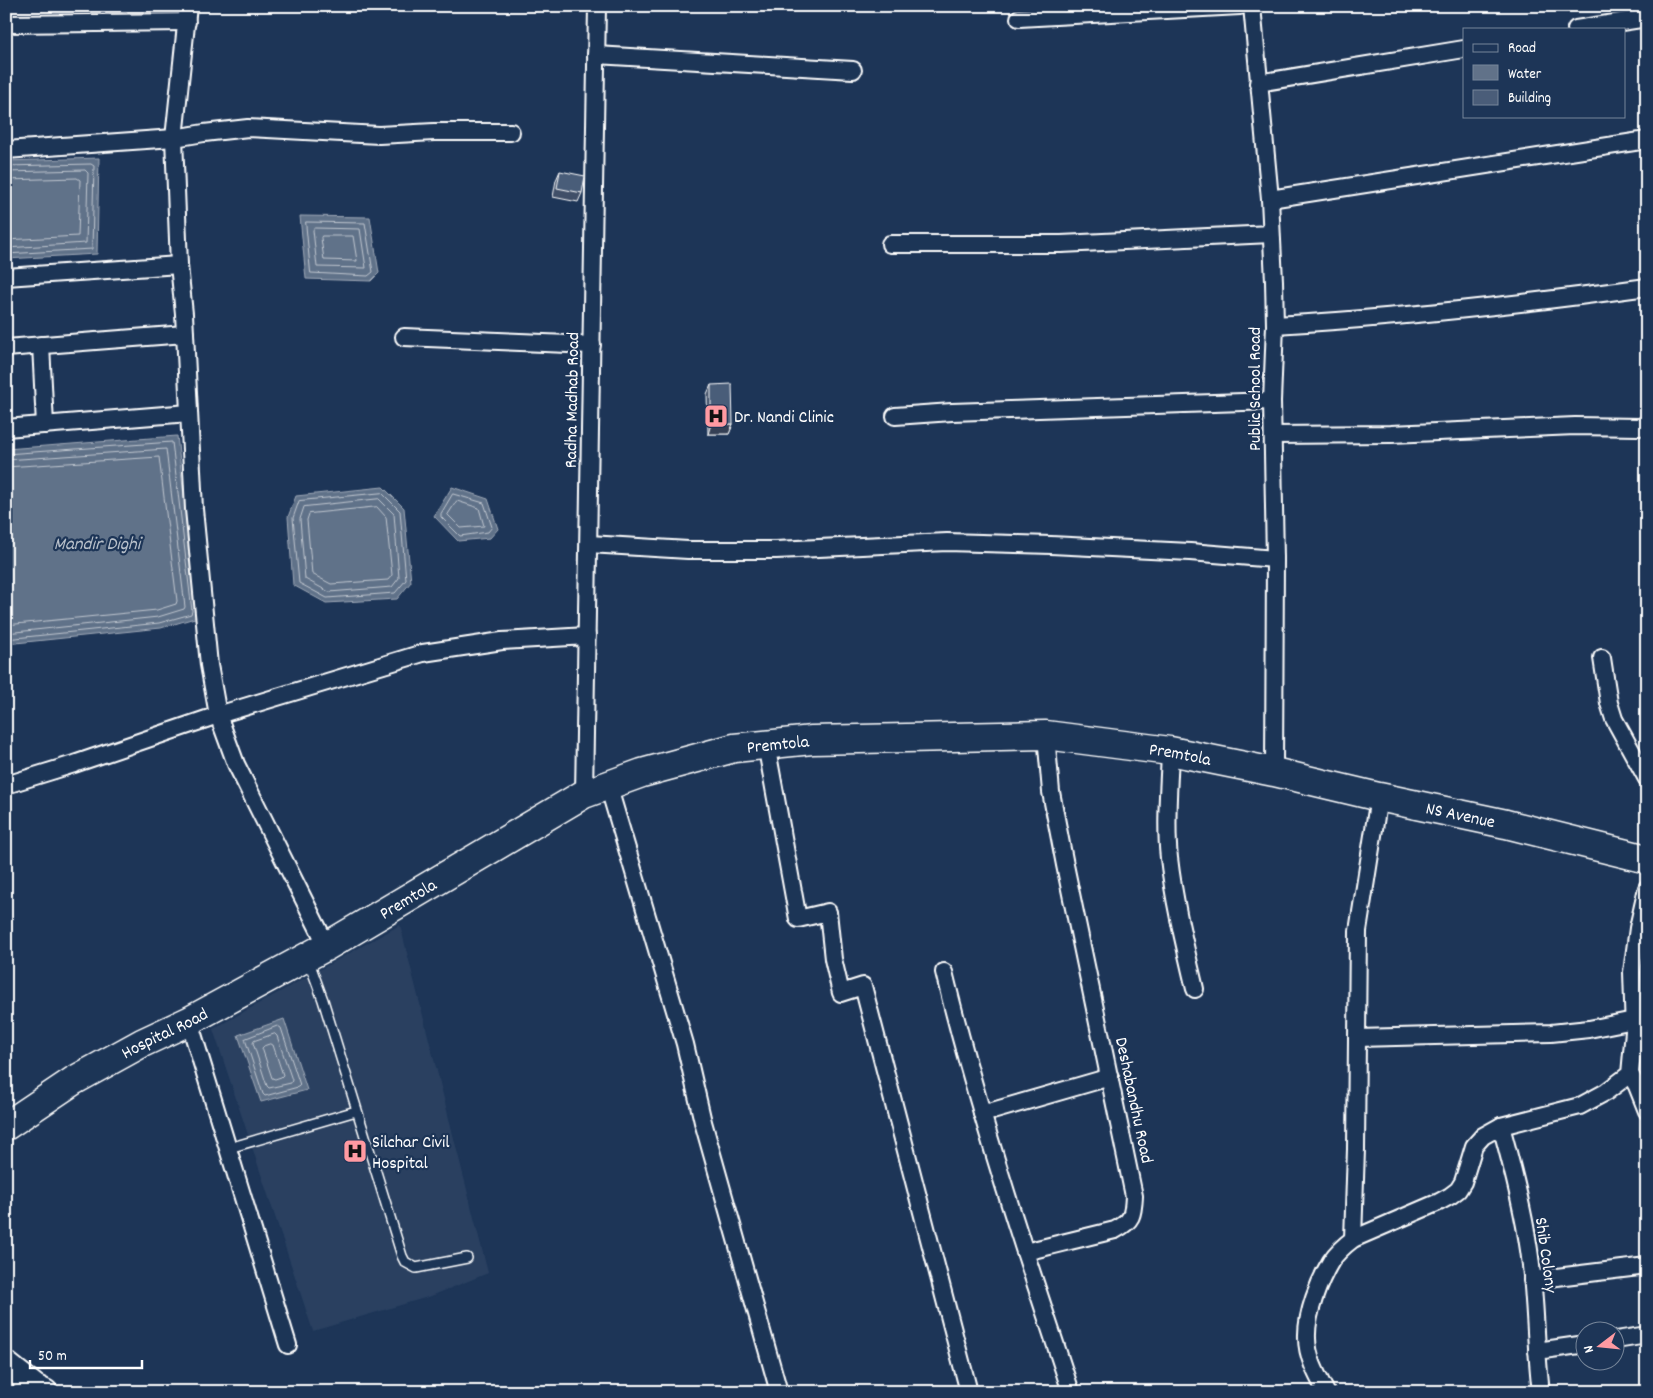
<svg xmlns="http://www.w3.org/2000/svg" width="1653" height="1398" font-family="Dekko,sans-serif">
<rect width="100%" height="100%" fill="#1d3557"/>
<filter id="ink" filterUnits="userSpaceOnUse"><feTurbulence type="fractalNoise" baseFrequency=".02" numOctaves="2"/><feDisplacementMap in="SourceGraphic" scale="10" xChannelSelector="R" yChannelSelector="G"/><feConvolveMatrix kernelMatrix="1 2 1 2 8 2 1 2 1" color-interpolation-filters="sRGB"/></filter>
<g filter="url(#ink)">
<path fill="#2a4161" d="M400 925 488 1273 431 1296 313 1331 213 1029Z"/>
<g fill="#617289" stroke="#a0aab8">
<path d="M99 158 97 254 6 259V161Z"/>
<path d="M300 216 370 217 379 273 371 281 306 279Z"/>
<path d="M177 436 198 617 161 628 6 644V449Z"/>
<path d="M383 487 404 508 411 582 397 599 326 603 293 585 288 517 296 496Z"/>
<path d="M452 487 488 499 498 529 490 538 458 541 434 516Z"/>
<path d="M284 1019 307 1090 261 1102 238 1035Z"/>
</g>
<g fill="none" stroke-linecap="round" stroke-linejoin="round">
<g stroke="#c0c7d0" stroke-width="1">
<path d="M6 166 91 164 94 166 92 249 6 254"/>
<path d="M6 172 85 170 88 173 86 243 6 248"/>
<path d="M6 180 77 178 80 180 78 236 6 240"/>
<path d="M306 222 365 223 373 272 368 276 311 273Z"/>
<path d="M315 228 360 229 366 268 317 267 313 230Z"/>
<path d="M322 236H353L357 261 324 260 321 238Z"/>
<path d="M6 454 172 442 192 611 191 614 159 623 6 639"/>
<path d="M6 460 166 449 185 607 184 609 158 617 6 633"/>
<path d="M6 467 159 457 177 601 176 604 157 610 6 625"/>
<path d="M382 493 400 511 406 580 395 593 327 598 299 583 293 518 299 501Z"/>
<path d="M453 494 484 503 492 527 488 532 460 536 441 517V514Z"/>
<path d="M379 499 394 514 399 578 392 587 329 592 305 579 300 519 304 507Z"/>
<path d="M457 501 479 508 484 526 461 528 448 515Z"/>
<path d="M377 507 386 517 392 575 388 580 331 584 312 574 307 520 309 514Z"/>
<path d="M278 1026 281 1028 300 1085 298 1087 265 1096 263 1094 245 1039Z"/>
<path d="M275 1034 277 1036 292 1080 291 1083 269 1088 267 1086 253 1043 254 1041Z"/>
<path d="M270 1044 273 1045 283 1075 281 1077 275 1079 272 1078 262 1048 264 1046Z"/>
</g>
<g stroke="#fff" stroke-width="12">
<g id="lane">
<path d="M308 959 323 1000 402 1256 405 1262 416 1268 467 1258"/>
<path d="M229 1148 356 1111"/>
</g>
</g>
<g stroke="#fff" stroke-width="20">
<g id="street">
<path d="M188 6 174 138 179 265 184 314 194 509 209 665 218 715 236 764 327 946"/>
<path d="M1252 6 1270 199 1274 281 1275 325 1272 401 1275 559 1274 772"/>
<path d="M1019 18 1240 6"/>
<path d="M6 24 187 22"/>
<path d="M1576 29 1647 18"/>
<path d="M596 55 853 70"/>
<path d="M1258 83 1464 49"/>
<path d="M6 150 174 138 204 133 248 128 379 135 434 132H511"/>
<path d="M1270 199 1647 140"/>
<path d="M890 244H1061L1271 234"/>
<path d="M6 277 179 265"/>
<path d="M1275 325C1399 318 1523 304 1647 287"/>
<path d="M404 337 592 345"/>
<path d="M41 345 45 425"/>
<path d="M6 348 185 334"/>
<path d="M895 416 952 412 1272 401"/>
<path d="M6 428 189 413"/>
<path d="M1273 435 1391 434 1575 426 1640 427 1647 424"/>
<path d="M589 544 688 550H776L947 542 1051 545 1190 552 1275 559"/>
<path d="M1602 658 1609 703 1614 719 1647 779"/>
<path d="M1046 735 1051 792 1065 865 1134 1196C1133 1214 1133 1221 1115 1230L1025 1252 1071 1392"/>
<path d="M766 744 798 919 828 912 833 959 841 993 863 986 969 1392"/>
<path d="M1170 751C1169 787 1165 823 1169 858 1174 902 1185 946 1195 989"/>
<path d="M6 785 74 764 218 715 423 653 502 641 587 636"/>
<path d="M608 785 685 1044 703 1122 779 1392"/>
<path d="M584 794 597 6"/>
<path d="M944 972C967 1067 995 1159 1025 1252"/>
<path d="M189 1021 288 1345"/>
<path d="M1357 1038 1551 1033 1589 1029 1634 1020"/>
<path d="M1630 1074 1637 1086 1647 1111"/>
<path d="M982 1114 1110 1077"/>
<path d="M1501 1126C1512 1166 1523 1208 1529 1250 1536 1297 1535 1345 1541 1392"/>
<path d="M1353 1239 1356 1149 1358 931 1379 797"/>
<path d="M1532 1280 1647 1266"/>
<path d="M1616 1340 1647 1335"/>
<path d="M1537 1351 1586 1344"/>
<path d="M1326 1392C1317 1375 1307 1357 1307 1338 1306 1314 1319 1281 1331 1261 1337 1252 1345 1245 1353 1239L1439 1202 1450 1196 1458 1190 1463 1182 1474 1146 1483 1136 1501 1126 1580 1106 1606 1092 1630 1074 1634 1031 1632 972 1638 928 1647 888"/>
</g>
</g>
<g stroke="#fff" stroke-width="28">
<path id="secondary" d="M6 1364 35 1387 45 1392"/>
</g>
<g stroke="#fff" stroke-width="31">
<g id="highway">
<path id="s1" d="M6 1126 73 1081 142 1043 189 1021 327 946 584 794 642 773 734 748 812 740 1046 735 1170 751 1274 772 1379 797 1506 824 1647 859"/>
</g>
</g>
<use href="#lane" stroke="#1d3557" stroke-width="9"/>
<use href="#street" stroke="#1d3557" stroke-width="16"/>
<use href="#secondary" stroke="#1d3557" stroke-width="24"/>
<use href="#highway" stroke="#1d3557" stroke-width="28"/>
</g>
<g fill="#405068" stroke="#fff">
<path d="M560 171 582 193 578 202 553 197 556 180Z"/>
<path d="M711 385 733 424 729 434H708L707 394Z"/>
</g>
<path fill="#344155" stroke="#fff" d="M711 424H733L729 434H708Z"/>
<g fill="#4a5d79" stroke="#fff">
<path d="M560 171 585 176 582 193 557 188Z"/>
<path d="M732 384 733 424H711V385Z"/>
</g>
</g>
<defs>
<g id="hospital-square" transform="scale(1.25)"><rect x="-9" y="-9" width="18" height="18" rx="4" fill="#ff9aa2" stroke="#1d3557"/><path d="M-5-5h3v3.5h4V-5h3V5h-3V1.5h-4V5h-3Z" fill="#111"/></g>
</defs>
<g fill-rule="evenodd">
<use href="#hospital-square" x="716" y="416"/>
<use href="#hospital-square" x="355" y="1151"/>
</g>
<g text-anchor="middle" stroke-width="4.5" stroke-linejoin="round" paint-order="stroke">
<g font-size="18" fill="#fff" stroke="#1d3557">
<text transform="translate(1254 389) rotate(-90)" y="6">Public School Road</text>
<text transform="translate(571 400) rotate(-89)" y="6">Radha Madhab Road</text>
<text dy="6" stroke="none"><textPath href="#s1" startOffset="868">Premtola</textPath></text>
<text dy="6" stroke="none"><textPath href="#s1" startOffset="1272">Premtola</textPath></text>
<text dy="6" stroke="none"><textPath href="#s1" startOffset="1559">NS Avenue</textPath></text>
<text dy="6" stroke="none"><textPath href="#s1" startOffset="462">Premtola</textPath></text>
<text dy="6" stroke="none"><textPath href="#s1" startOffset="184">Hospital Road</textPath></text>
<text transform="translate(1135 1100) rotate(78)" y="6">Deshabandhu Road</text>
<text transform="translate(1547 1255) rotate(82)" y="6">Shib Colony</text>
</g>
<g font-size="18" fill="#fff" stroke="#1d3557" text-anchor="start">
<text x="734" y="422">Dr. Nandi Clinic</text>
<text x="372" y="1147">Silchar Civil<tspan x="372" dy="21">Hospital</tspan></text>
</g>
<g font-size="19" font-style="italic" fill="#b8c0ca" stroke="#1d3557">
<text x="97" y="549">Mandir Dighi</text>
</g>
</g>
<rect width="1653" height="1398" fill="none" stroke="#1d3557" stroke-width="25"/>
<rect x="12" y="12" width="1628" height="1373" fill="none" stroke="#fff" stroke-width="2" filter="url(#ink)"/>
<rect x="1463" y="28" width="162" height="90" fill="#1d3557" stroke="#77869a"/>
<rect x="1473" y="44" width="25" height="8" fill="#1d3557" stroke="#77869a"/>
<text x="1508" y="52" font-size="15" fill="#ffffff">Road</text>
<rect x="1473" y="65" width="25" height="15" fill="#617289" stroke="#77869a"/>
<text x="1508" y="78" font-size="15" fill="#ffffff">Water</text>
<rect x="1473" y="90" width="25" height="15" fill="#4a5d79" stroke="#77869a"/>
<text x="1508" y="102" font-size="15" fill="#ffffff">Building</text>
<g transform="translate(1600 1346) rotate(254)"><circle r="24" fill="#1d3557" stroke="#77869a"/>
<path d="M0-4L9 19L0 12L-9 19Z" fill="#ff9aa2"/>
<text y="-8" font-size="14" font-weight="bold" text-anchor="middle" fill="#ffffff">N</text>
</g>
<path d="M30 1360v8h112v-8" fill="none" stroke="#ffffff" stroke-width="2.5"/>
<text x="38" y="1360" font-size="15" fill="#ffffff" stroke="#1d3557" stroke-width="4" paint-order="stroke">50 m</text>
</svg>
